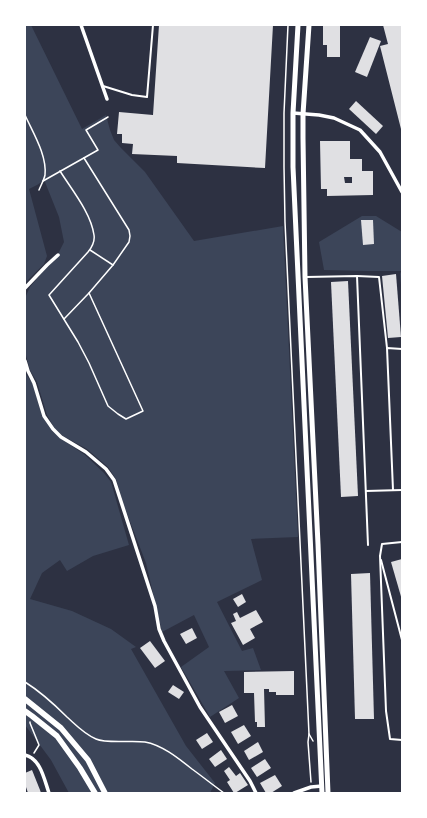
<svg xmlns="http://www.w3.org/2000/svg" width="427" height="818" font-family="'IBM Plex Sans',sans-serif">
<rect width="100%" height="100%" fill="#2d3142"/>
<g fill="#3c4559">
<path d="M25 25H31L82 129 106 115 110 130 114 140 121 148 145 172 194 241 283 226 298 537 251 539 262 580 217 602 242 651 253 648 261 670 224 671 239 698 210 717 181 667 209 647 194 615 162 632 146 563 124 506 116 479 108 467 87 449 63 436 55 429 47 415 37 382 30 370 25 352V298L30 287 47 266 58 254 64 242 59 217 45 182 43 181 37 185 29 189 47 256 44 264 25 283Z"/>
<path d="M362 216H376L402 232V296L400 274 401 271H367L324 270 319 242Z"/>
<path d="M25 373 33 384 42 416 52 431 60 438 85 455 104 473 111 482 129 545 93 556 67 571 60 560 42 573 30 599 72 611 111 629 136 647 131 649 186 746 215 783 210 793H69L51 760 25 725Z"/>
</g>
<g fill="#e0e0e3" fill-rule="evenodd">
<path d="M159 25H273L265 168 177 163V156L132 154 133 144 122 143V134H117L119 112 153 115Z"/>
<path d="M323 25H340V57H327V45H323Z"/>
<path d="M383 25H402V128L401 129 380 46 388 44Z"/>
<path d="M370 37 381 41 367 77 355 72Z"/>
<path d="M356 101 383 126 376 134 349 109Z"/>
<path d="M320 141H350V159H362V171H373V195L327 196V189H321ZM344 177H352V183H345Z"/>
<path d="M361 220H373L374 244 363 245Z"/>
<path d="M396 274 401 337 388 338 382 276Z"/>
<path d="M348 281 358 496 341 497 331 282Z"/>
<path d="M402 559V600L391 562Z"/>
<path d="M370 573 374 719H355L351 574Z"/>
<path d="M242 594 246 602 238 607 233 599Z"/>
<path d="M256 610 263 622 250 629 255 638 243 645 231 623 236 621 233 614 237 612 240 618Z"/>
<path d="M192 628 197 638 186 644 180 634Z"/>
<path d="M150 641 165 661 155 668 140 648Z"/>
<path d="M294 671V695H276V692H269V689H264L265 727H257V722H255L254 693H244V672Z"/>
<path d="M173 685 184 692 179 699 168 692Z"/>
<path d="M232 705 238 716 225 723 219 712Z"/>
<path d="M244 725 251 736 238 744 231 732Z"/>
<path d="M207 733 213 742 202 749 196 740Z"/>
<path d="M258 742 263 752 249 760 244 751Z"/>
<path d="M221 750 227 759 215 767 209 759Z"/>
<path d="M265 759 271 768 257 777 251 768Z"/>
<path d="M229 767 236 776 240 773 248 785 235 793H234L227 782 230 780 224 771Z"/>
<path d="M32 770 40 790 41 793H28L25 784V773Z"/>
<path d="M275 775 282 786 271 793H266L260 783Z"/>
</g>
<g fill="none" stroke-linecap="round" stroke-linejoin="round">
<g stroke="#fff" stroke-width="1.5">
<path d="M288 25 284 113V167L285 222 309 734 308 742 311 782"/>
<path d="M25 115C33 133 47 155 45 175 44 180 41 185 39 190"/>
<path d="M60 171C72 190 91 213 94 235 95 241 92 247 88 252L49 295 78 342 89 363 108 406 118 414 126 419 143 411 89 293"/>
<path d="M43 181 98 150 86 130 108 117"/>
<path d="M90 250 113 265"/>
<path d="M64 319 89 293 113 265 129 242 130 236 129 230 84 158"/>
<path d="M25 682C41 692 54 704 67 717 77 726 84 734 96 739 107 744 131 740 145 742 162 745 178 758 192 769 203 777 213 785 224 793"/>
<path d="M30 722V723L39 745 34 753"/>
<path d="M309 734 313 741"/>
</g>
<g stroke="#fff" stroke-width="2">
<path d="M103 86 132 95 147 97 153 25"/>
<path d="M357 276 379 277 387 348"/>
<path d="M306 277 357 276 368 545"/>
<path d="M393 490 387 348 402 349"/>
<path d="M366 491 402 490"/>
<path d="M380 556 386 711 390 739 402 740"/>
<path d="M380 556 382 544 402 542"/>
<path d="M381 560 402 640"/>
</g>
<g stroke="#fff" stroke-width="3.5">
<path d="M81 25 107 99"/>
<path d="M293 113 319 115 334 118 360 130 380 152 402 192"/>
<path d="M25 288 47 265 58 255"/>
<path d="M25 361 28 371 34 383 44 416 53 429 61 437 86 452 106 469 114 480 155 606 159 629 164 641 200 707 250 781 256 793"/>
<path d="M25 755C41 759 44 779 49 793"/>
<path d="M294 793 311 787 322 786"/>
</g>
<g stroke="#fff" stroke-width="5">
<path d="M298 25 293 113V167L322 793"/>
<path d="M309 25 303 114V138L305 277 318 544 328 793"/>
</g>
<g stroke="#fff" stroke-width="5.5">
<path d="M25 699 61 728 88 760 105 793"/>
<path d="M25 711 32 716 57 736 80 768 95 793"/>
</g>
</g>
<rect width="427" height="818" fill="none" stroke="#ffffff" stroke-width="52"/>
</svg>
